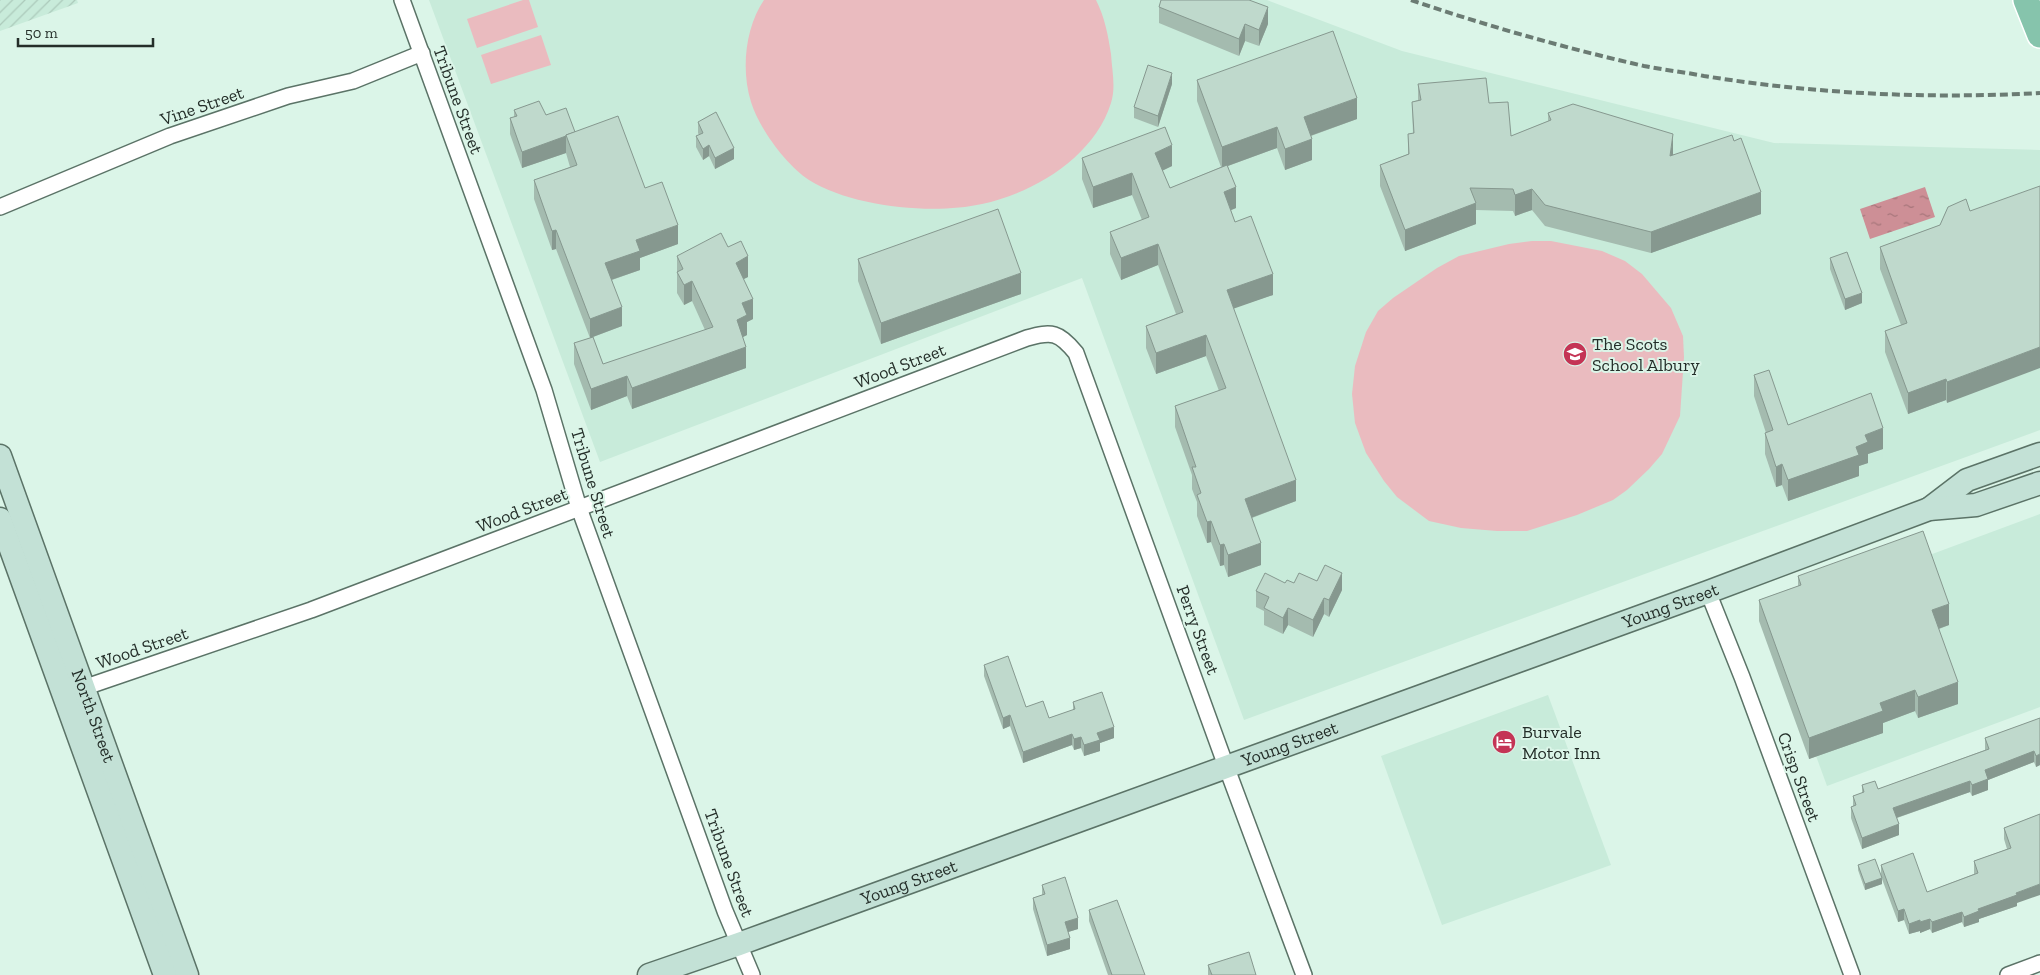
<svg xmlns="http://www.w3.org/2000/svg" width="2040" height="975" font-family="'Zilla Slab',serif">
<defs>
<pattern id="industrial-furrows" width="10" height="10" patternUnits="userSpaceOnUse" patternTransform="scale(1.25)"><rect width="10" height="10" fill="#c8ebda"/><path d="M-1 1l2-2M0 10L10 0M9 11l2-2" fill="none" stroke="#accabb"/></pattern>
<pattern id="water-ripples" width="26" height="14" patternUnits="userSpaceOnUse" patternTransform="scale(1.25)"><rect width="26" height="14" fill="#cd8f96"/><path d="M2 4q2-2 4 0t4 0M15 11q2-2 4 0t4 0" fill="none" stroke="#a6757a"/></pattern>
</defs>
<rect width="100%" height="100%" fill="#dbf5e8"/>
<g fill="#c8ebda">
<path d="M429 0H1267L1402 51 1774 143 2040 150V430L1244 720 1082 278 600 462Z"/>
<path d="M2040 514V707L1827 786 1765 616Z"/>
<path d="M1548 695 1611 865 1442 925 1381 756Z"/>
</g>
<path fill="url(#industrial-furrows)" d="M0 0H77L78 3 0 31Z"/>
<g fill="#eabbbf">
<path d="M523 0H529L538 27 477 48 467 19Z"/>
<path d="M764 0H1096C1105 18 1108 35 1111 54 1112 71 1116 87 1111 103 1094 157 1034 193 982 204 933 215 852 207 809 180 786 165 759 128 751 102 741 70 745 28 764 0Z"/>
<path d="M541 35 551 65 491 84 481 55Z"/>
<path d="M1532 241H1551L1602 251 1625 261 1642 274 1671 308 1683 336 1684 357 1680 416 1662 454 1649 469 1627 490 1613 500 1577 515 1527 531H1497L1461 528 1429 521 1397 497 1384 481 1366 453 1355 423 1352 394 1355 366 1366 332 1378 311 1393 298 1437 268 1459 256 1509 244Z"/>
</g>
<path fill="url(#water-ripples)" d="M1925 187 1935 217 1870 239 1860 209Z"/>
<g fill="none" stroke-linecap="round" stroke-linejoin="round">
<g stroke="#5b7367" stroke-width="18">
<g id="minor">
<path d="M402 0 544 390 579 508 725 911 752 975"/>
<path d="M0 207 170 136 288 96 353 81 422 53"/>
<path d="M1708 592 1742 677 1852 975"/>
<path d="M83 688 311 610 1027 338C1052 331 1059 332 1076 353L1226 766 1304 975"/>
<path d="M2008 975 2040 963"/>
</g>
</g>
<g stroke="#5b7367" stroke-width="25">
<g id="secondary">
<path id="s1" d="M0 456 187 975"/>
<path d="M1929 509 1967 480 2040 454"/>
<path d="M0 519 165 975"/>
<path id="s2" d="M649 975 739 944 1708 592 1929 509 1976 505 2040 483"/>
</g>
</g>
<g stroke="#fff" stroke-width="28">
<path id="primary" d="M2026 0 2040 35"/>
</g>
<use href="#minor" stroke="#fff" stroke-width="15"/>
<use href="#secondary" stroke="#c3e1d6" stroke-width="22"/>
<use href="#primary" stroke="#86c4ac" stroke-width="25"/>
<path stroke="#6b7b73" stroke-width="4" stroke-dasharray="8 4" stroke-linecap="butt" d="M1411 0C1487 26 1565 48 1644 66 1664 70 1684 72 1704 76 1816 94 1927 99 2040 93"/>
</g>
<g fill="#a4bbaf">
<path d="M1159 7 1268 24 1259 46 1245 41 1239 56 1159 23Z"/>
<path d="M1197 80 1357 119 1311 136 1312 160 1285 170 1277 148 1228 166 1236 208 1231 210 1235 222 1273 295 1233 308 1296 501 1252 518 1261 565 1228 577 1224 565 1220 566 1211 542 1207 543 1197 516V502L1192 489V475L1175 427V406L1219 391 1206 356 1156 374 1146 348V326L1176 314 1158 265 1121 280 1110 254V232L1142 220 1132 195 1093 208 1082 179V158L1172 166 1162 171 1170 188 1221 167 1197 101Z"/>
<path d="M1172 84 1158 127 1134 118V107Z"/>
<path d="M1418 84 1489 103 1511 136 1548 121V113L1673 154 1761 214 1651 253 1545 226 1532 210 1515 216 1513 211 1476 210V224L1405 251 1380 186V165L1408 154V134H1413L1412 102 1418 100Z"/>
<path d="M514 110 546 115 575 132 645 188 678 244 640 258V270L612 280 622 326 593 337 603 364 705 330 692 301 684 305 677 293V256L728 247 748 277 743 279 753 319 747 322V335L743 337 746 368 632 409 627 396 591 410 574 364V343L590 338 556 249 552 250 534 199V180L570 167 566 153 522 168 510 134V118L514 117Z"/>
<path d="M698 122 734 159 715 169 709 156 703 160 696 147V136L699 135 698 133Z"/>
<path d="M1948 207 1947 403 1946 400 1908 414 1885 352V331L1901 325 1880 269V247L1940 225Z"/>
<path d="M1830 258 1862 303 1845 310 1830 269Z"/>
<path d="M858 259 1021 294 881 344 858 281Z"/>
<path d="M1754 375 1788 425 1883 449 1868 454V463L1859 466V476L1788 501 1782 485 1776 487 1765 454V433H1766L1754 396Z"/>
<path d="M1798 576 1949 625 1939 629 1958 704 1918 718 1915 711 1883 723V733L1809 759 1759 621V600L1798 586Z"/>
<path d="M1317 581 1342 590 1329 617 1324 614 1313 637 1288 625 1283 634 1264 625V611L1256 607V591L1294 583Z"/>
<path d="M984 665 1026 707 1049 718 1073 710V702L1114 738 1100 743V751L1084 756 1081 748 1074 750 1072 745 1023 763 1010 726 1003 729 984 676Z"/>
<path d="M2040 718V765L2036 767 2034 762 1988 780V790L1972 796 1970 792 1897 818 1899 835 1862 849 1851 818V807L1853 806V796L1862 793V785L1878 789 1985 750V738Z"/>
<path d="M2040 814 2017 903V906L1979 919V922L1964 927 1962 922 1932 933 1930 929 1920 933V931L1909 934 1904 920 1898 922 1882 879V884L1865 890 1858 870V865L1881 875V865L1927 892 1974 874V861L2007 849 2004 839V828Z"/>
<path d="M1042 885 1078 929 1068 932 1070 949 1047 956 1033 909V898L1042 895Z"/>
<path d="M1089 910 1145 975H1108L1089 921Z"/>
<path d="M1208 965 1256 975H1208Z"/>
</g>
<g fill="#86988f">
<path d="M1268 7V24L1259 46V30Z"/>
<path d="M1245 24V41L1239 56V39Z"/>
<path d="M1172 73V84L1158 127V116Z"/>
<path d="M1357 98V119L1304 138V117Z"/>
<path d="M1277 127V148L1222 168V147Z"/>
<path d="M1673 134V155L1670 156Z"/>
<path d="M566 136V153L522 168V152Z"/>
<path d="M1312 139V160L1285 170V149Z"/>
<path d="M709 145V156L703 160V149Z"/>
<path d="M1172 145V166L1155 174V153Z"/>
<path d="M734 148V159L715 169V158Z"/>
<path d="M1132 173V195L1093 208V187Z"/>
<path d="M1236 187V208L1224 213V192Z"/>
<path d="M1532 189V210L1515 216V195Z"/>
<path d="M1761 192V214L1651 253V232Z"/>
<path d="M1476 203V224L1405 251V230Z"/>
<path d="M678 225V244L640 258V270L605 282V263L636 240Z"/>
<path d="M556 230V249L552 250V231Z"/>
<path d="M1158 244V265L1121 280V258Z"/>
<path d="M748 256V277L736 283V263Z"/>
<path d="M1021 273V294L881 344V323Z"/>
<path d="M1273 274V295L1227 311V290Z"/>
<path d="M692 281V301L684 305V285Z"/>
<path d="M1862 293V303L1845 310V299Z"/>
<path d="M753 299V319L747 322V335L737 340V320L742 303Z"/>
<path d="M622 307V326L590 338V319Z"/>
<path d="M1206 335V356L1156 374V353Z"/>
<path d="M746 347V368L632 409V388Z"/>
<path d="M2040 347V368L1947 403V382Z"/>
<path d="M627 376V396L591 410V389Z"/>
<path d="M1946 379V400L1908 414V393Z"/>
<path d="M1883 428V449L1868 454V463L1859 466V476L1788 501V480L1856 447 1865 435Z"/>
<path d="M1782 464V485L1776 487V467Z"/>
<path d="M1296 480V501L1245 520V499Z"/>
<path d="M1211 521V542L1207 543V522Z"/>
<path d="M1261 543V565L1228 577V555Z"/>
<path d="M1224 544V565L1220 566V545Z"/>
<path d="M1342 573V590L1329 617V600Z"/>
<path d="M1324 598V614L1313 637V620Z"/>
<path d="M1949 604V625L1932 631V610Z"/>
<path d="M1288 608V625L1283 634V618Z"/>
<path d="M1958 682V704L1918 718V697Z"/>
<path d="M1915 690V711L1883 723V733L1809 759V738L1880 703Z"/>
<path d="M1010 715V726L1003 729V718Z"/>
<path d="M1114 727V738L1100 743V751L1084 756V745L1097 733Z"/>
<path d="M1072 734V745L1023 763V752Z"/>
<path d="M1081 737V748L1074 750V739Z"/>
<path d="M2034 751V762L1988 780V790L1972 796V785L1985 770Z"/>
<path d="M2040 754V765L2036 767V756Z"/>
<path d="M1970 781V792L1893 819V808Z"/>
<path d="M1899 824V835L1862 849V838Z"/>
<path d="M1882 878V884L1865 890V884Z"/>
<path d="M2040 884V895L2017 903V906L1979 919V922L1964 927V917L1978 909 2016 893Z"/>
<path d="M1904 909V920L1898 922V911Z"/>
<path d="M1962 912V922L1932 933V922Z"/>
<path d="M1078 918V929L1065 933V922Z"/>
<path d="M1930 919V929L1920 933V922Z"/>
<path d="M1920 920V931L1909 934V924Z"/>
<path d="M1070 938V949L1047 956V945Z"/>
</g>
<g fill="#bfd9cc" stroke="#86988f">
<path d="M1161 0H1249L1268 7 1259 30 1245 24 1239 39 1159 7Z"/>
<path d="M1333 31 1357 98 1304 117 1312 139 1285 149 1277 127 1222 147 1197 80Z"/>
<path d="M1148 65 1172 73 1158 116 1134 107Z"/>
<path d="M1486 78 1489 103 1508 102 1511 136 1551 120 1548 113 1573 104 1673 134 1670 156 1732 135 1734 141 1741 138 1761 192 1651 232 1545 205 1532 189 1515 195 1513 189 1470 188 1476 203 1405 230 1380 165 1409 154 1408 134 1414 133 1412 102 1421 100 1418 84Z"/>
<path d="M539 101 546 115 566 108 575 132 566 135V136L522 152 510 118 517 116 514 110Z"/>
<path d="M716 112 734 148 715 158 709 145 703 149 696 136 703 133 698 122Z"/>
<path d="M618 116 645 188 662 182 678 225 636 240 640 251 605 263 622 307 590 319 556 230 552 231 534 180 577 165 566 135Z"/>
<path d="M1165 127 1172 145 1155 153 1170 188 1227 165 1236 187 1224 192 1235 222 1251 216 1273 274 1227 290 1296 480 1245 499 1261 543 1228 555 1224 544 1220 545 1211 521 1207 522 1197 495 1201 493 1192 467H1196L1175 406 1226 388 1206 335 1156 353 1146 326 1183 312 1158 244 1121 258 1110 232 1149 217 1132 173 1093 187 1082 158Z"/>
<path d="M2040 186V347L1947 382 1946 379 1908 393 1885 331 1907 323 1880 247 1940 225 1948 207 1966 199 1970 211Z"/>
<path d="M998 209 1021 273 881 323 858 259Z"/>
<path d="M721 233 728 247 741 241 748 256 736 263 753 299 742 303 747 315 737 320 746 347 632 388 627 376 591 389 574 343 593 337 603 364 713 327 692 281 684 285 677 272 683 269 677 256Z"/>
<path d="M1847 252 1862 293 1845 299 1830 258Z"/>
<path d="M1769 370 1788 425 1871 393 1883 428 1865 435 1868 442 1856 447 1859 455 1788 480 1782 464 1776 467 1765 433 1773 430 1754 375Z"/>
<path d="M1923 531 1949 604 1932 610 1958 682 1918 697 1915 690 1880 703 1883 711 1809 738 1759 600 1801 585 1798 576Z"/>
<path d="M1325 565 1342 573 1329 600 1324 598 1313 620 1288 608 1283 618 1264 608 1269 597 1256 591 1265 573 1285 583 1287 580 1294 583 1299 573 1317 581Z"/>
<path d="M1008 656 1026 707 1043 701 1049 718 1075 709 1073 702 1102 692 1114 727 1097 733 1100 740 1084 745 1081 737 1074 739 1072 734 1023 752 1010 715 1003 718 984 665Z"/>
<path d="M2040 718V754L2036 756 2034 751 1985 770 1988 779 1972 785 1970 781 1893 808 1899 824 1862 838 1851 807 1856 805 1853 796 1864 792 1862 785 1875 781 1878 789 1989 749 1985 738Z"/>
<path d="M2040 814V884L2016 893 2017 895 1978 909 1979 911 1964 917 1962 912 1932 922 1930 919 1920 922V920L1909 924 1904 909 1898 911 1881 865 1913 853 1927 892 1978 873 1974 861 2011 848 2004 828Z"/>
<path d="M1875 859 1882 878 1865 884 1858 865Z"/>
<path d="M1065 877 1078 918 1065 922 1070 938 1047 945 1033 898 1045 894 1042 885Z"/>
<path d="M1117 900 1145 975H1112L1089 910Z"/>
<path d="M1249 952 1256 975H1212L1208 965Z"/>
</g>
<defs>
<g id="school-disc" transform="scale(1.25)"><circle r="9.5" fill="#c43455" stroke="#dbf5e8"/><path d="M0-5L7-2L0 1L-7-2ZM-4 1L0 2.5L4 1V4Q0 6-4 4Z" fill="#fff"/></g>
<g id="hotel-disc" transform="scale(1.25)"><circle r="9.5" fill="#c43455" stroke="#dbf5e8"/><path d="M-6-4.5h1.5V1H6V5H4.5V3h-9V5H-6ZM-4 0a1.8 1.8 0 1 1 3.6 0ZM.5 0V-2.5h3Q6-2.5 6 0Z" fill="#fff"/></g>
</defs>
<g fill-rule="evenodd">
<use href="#school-disc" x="1575" y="354"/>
<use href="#hotel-disc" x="1504" y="742"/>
</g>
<g text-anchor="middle" stroke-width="4" stroke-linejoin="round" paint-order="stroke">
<g font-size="18" fill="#242e29" stroke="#dbf5e8">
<text transform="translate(458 100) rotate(70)" y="6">Tribune Street</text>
<text transform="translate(202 106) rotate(-19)" y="6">Vine Street</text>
<text transform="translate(900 366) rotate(-21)" y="6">Wood Street</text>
<text transform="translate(593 483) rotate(73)" y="6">Tribune Street</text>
<text transform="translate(522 510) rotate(-21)" y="6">Wood Street</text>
<text dy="6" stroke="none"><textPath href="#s2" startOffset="1086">Young Street</textPath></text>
<text transform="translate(1198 630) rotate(70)" y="6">Perry Street</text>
<text transform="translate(142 648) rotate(-19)" y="6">Wood Street</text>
<text dy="6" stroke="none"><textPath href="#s1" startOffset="276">North Street</textPath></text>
<text dy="6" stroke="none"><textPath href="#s2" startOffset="681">Young Street</textPath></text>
<text transform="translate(1799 777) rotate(70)" y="6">Crisp Street</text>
<text transform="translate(729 863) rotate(70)" y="6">Tribune Street</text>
<text dy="6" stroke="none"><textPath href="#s2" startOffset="276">Young Street</textPath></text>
</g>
<g font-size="18" fill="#242e29" stroke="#dbf5e8" text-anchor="start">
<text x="1592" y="350">The Scots<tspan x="1592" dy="21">School Albury</tspan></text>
<text x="1522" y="738">Burvale<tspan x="1522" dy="21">Motor Inn</tspan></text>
</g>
</g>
<path d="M18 38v8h135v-8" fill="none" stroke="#242e29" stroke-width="2.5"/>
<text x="25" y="38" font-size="15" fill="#242e29" stroke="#dbf5e8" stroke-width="4" paint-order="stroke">50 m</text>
</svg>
